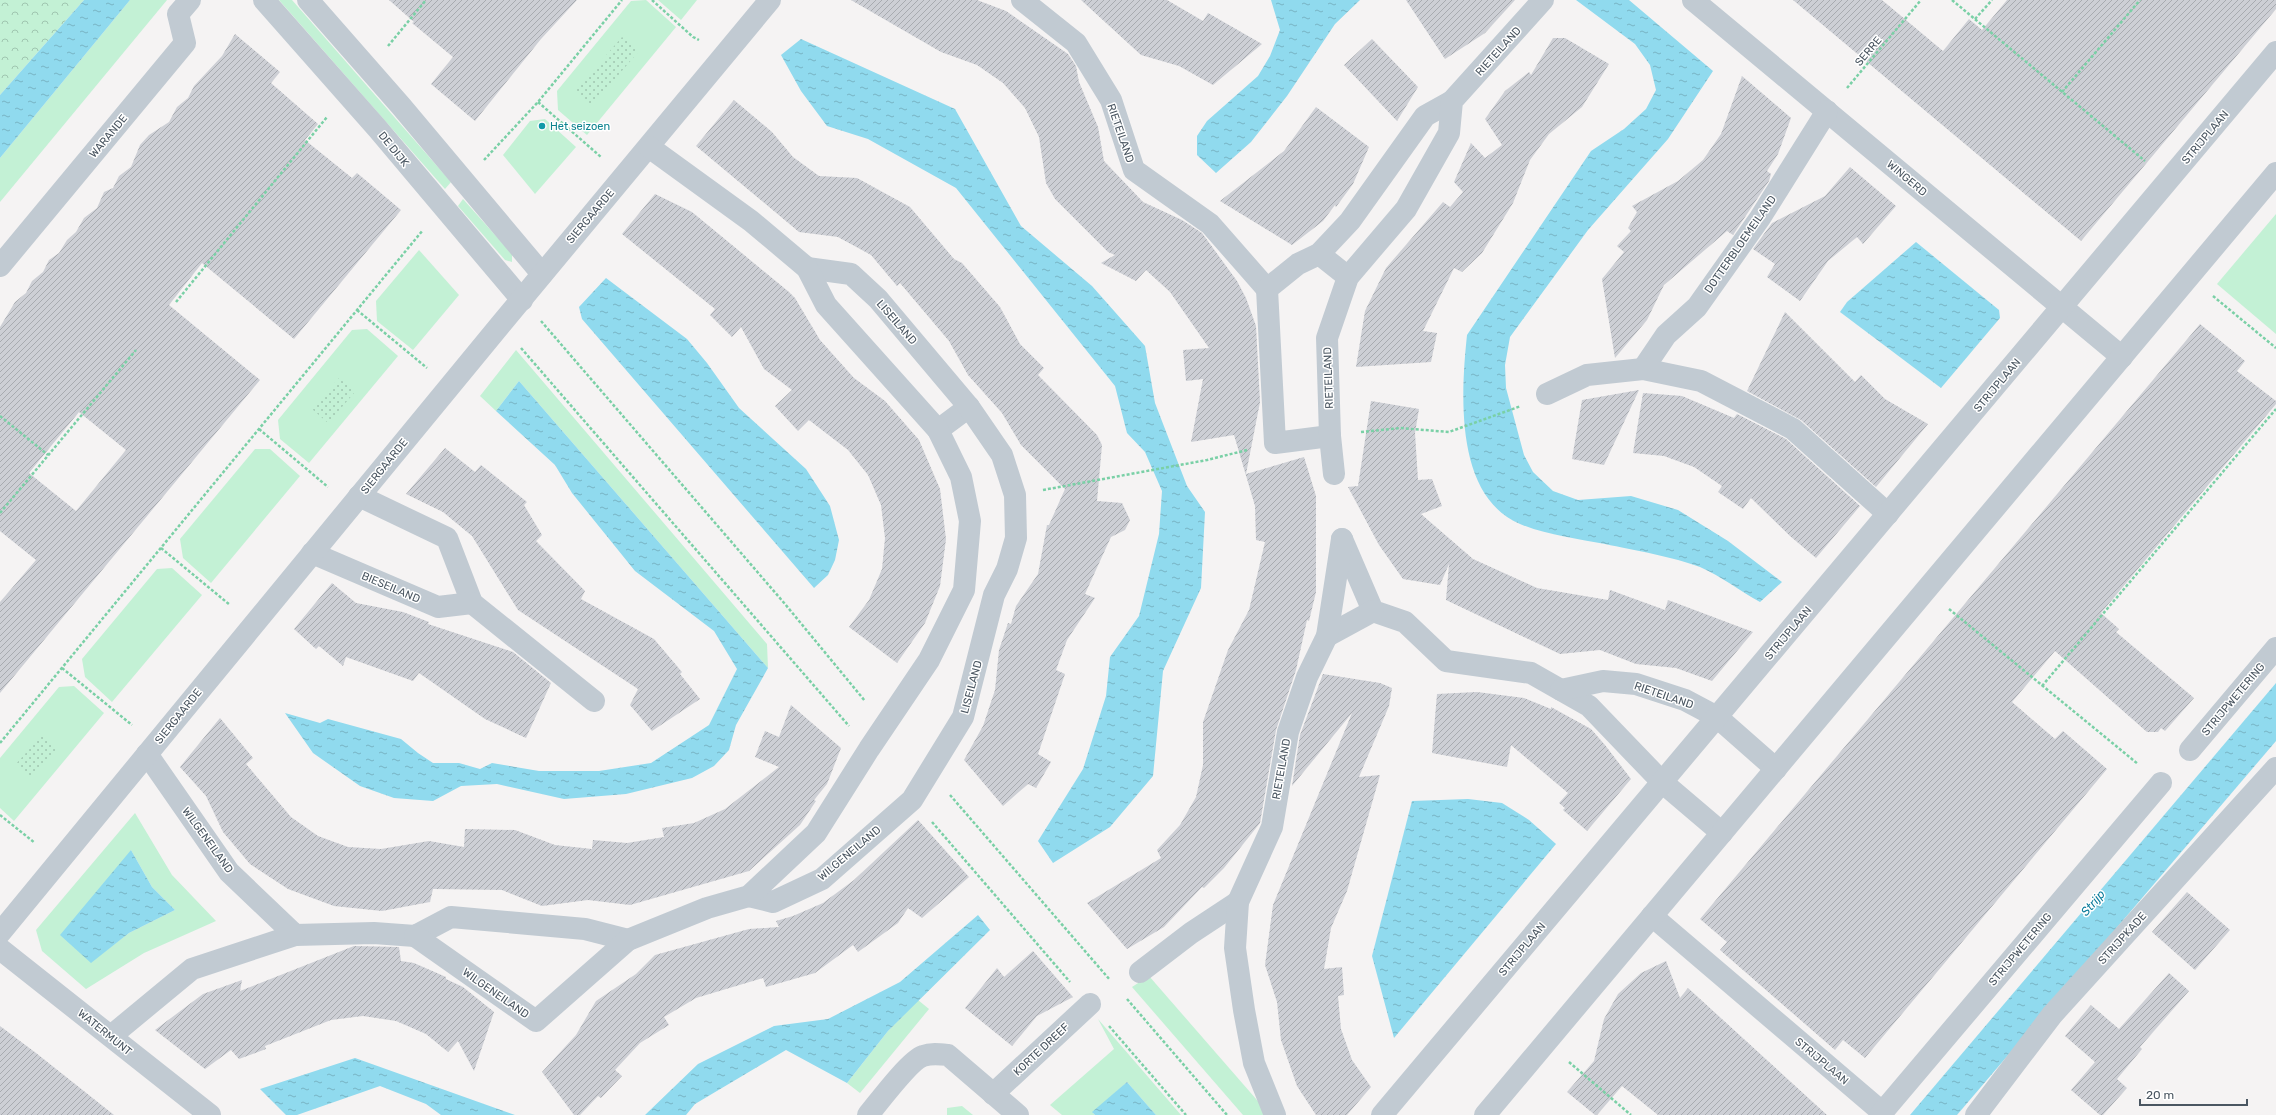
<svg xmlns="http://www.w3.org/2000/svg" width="2276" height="1115" font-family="Rubik,sans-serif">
<defs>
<pattern id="forest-crowns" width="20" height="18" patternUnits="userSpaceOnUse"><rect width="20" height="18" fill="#c3f1d5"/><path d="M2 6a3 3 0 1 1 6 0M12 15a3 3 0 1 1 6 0" fill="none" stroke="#a0c6b0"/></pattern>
<pattern id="park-dots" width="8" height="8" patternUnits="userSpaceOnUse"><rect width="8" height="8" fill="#c3f1d5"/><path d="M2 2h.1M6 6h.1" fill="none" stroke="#a0c6b0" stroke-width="1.8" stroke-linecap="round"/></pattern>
<pattern id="water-ripples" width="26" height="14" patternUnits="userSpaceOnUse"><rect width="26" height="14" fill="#90daee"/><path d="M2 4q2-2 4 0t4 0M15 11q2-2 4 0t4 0" fill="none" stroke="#78b4c4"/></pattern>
<pattern id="building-hatch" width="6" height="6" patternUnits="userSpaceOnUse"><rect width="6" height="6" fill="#cdcfd5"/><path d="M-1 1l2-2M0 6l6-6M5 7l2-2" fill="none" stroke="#a8abb0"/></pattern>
</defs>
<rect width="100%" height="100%" fill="#f5f3f3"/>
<g fill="#c3f1d5" fill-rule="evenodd">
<path d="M130 0H167L0 202V158Z"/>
<path d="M279 0H292L451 182 445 189Z"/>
<path d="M646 0 676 27 587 135 558 110 557 91 631 1Z"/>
<path d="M658 0H697L681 20Z"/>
<path d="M545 119 576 147 535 194 503 155 530 121Z"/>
<path d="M463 199 512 254V262L505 260 458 206Z"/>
<path d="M2276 214V334L2217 284Z"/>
<path d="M419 250 459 295 413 350 377 321 376 301Z"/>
<path d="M367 329 398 356 309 463 280 439 278 420 352 330Z"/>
<path d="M516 350 767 644 768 668 519 381 496 411 480 396Z"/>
<path d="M255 449H270L300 476 211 583 183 558 180 539Z"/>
<path d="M172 568 202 595 112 702 85 677 82 659 157 569Z"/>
<path d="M74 686 104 713 14 821 0 808V758L59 687Z"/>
<path d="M135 813 172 875 216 921 144 953 86 989 42 951 36 930ZM131 850 152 887 175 910 129 933 91 962Z"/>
<path d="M1149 976 1270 1115H1243L1132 987Z"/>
<path d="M918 1000 929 1009 860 1093 847 1083 888 1031Z"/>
<path d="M1098 1019 1181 1115H1156L1127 1082 1093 1113 1095 1115H1062L1050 1105 1114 1049Z"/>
<path d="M962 1106 973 1115H947V1108Z"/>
</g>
<path fill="url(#forest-crowns)" d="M0 0H84L0 95Z"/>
<g fill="url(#park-dots)">
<path d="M622 37 639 51 591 107 574 92Z"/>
<path d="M339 378 355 392 328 423 312 409Z"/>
<path d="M42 735 58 749 31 779 15 765Z"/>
</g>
<g fill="url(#water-ripples)">
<path d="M84 0H130L0 158V95Z"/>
<path d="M1271 0H1360L1335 24 1287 96 1251 142 1216 173 1197 155V136L1207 121 1258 76 1270 56 1280 30Z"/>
<path d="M1576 0H1629L1713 71 1668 139 1588 230 1510 337 1505 365 1506 388 1524 455 1533 472 1553 491 1578 500 1631 496 1678 510 1728 541 1782 582 1760 602C1740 591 1721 576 1700 567 1674 557 1633 550 1605 544 1578 539 1546 535 1520 524 1454 496 1461 393 1467 335L1591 151 1624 129 1646 109 1656 90 1650 65 1635 44Z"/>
<path d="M801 39 955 109 1021 226 1092 286 1145 346 1155 403 1187 486 1205 512 1201 588 1163 671 1153 776 1110 827 1053 863 1038 841 1083 769 1106 696 1110 657 1139 616 1159 534 1162 491 1145 452 1127 433 1115 386 956 188 868 139 827 126 801 91 781 55Z"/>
<path d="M1916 242 1999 310 2000 318 1941 388 1840 312 1847 302Z"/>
<path d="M606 278 687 339 707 363 739 408 806 469 830 506 839 540 835 560 828 575 814 588 582 319 579 307Z"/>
<path d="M519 381 768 668 736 725 729 750 714 766 692 778 626 794 564 799 497 784 461 786 433 801 394 798 360 786 313 753 285 713 320 723 328 719 401 739 418 753 433 763H459L480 769 492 763 539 771H599L651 763 709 725 737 669 714 631 635 571 572 493 555 465 496 411Z"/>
<path d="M2276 683V741L1957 1115H1910Z"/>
<path d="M1468 799 1502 803 1529 820 1556 844 1394 1038 1372 956 1412 801Z"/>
<path d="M131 850 152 887 175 910 129 933 91 963 60 935Z"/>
<path d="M978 915 990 930 888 1031 847 1083 786 1050 695 1104 686 1115H645L698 1064 774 1026 828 1019 900 982Z"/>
<path d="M355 1058 515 1115H441L426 1104 380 1086 297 1115H286L260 1089Z"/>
<path d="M1127 1082 1156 1115H1095L1092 1112Z"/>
</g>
<g fill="url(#building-hatch)" fill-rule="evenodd">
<path d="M389 0H577L541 39 475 121 431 84 453 57 412 23 414 22Z"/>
<path d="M851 0H977L1006 11 1068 54 1076 66 1079 82 1098 127 1104 161 1143 202 1182 220 1202 233 1237 281 1246 298 1256 326 1260 402 1246 474 1304 457 1316 496V592L1309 621 1307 620 1296 670 1276 730 1260 823 1224 868 1204 888 1202 887 1164 927 1127 949 1087 903 1161 858 1157 850 1180 825 1196 797 1203 765V722L1228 650 1249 610 1265 542 1256 540 1255 506 1234 435 1191 442 1203 379 1186 381 1183 350 1209 348 1170 292 1146 270 1136 281 1101 263 1115 255 1108 252 1055 199 1046 183 1039 137 1025 108 1003 83 977 65 941 52Z"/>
<path d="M1081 0H1167L1203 21 1208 13 1262 44 1213 85 1179 66 1141 55Z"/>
<path d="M1406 0H1515L1485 33 1445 59Z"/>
<path d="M1793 0H1882L1943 51 1969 19 1982 30 2007 0H2276V9L2081 241Z"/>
<path d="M235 34 280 72 271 83 318 124 305 140 352 178 357 173 401 210 294 339 202 263 169 305 260 380 0 693V602L36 560 0 531V327L15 302 26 293 32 281 43 272 49 260 59 253 67 240 76 232 84 218 97 208 104 192 113 188 119 176 131 167 140 145 149 135 169 122 177 107 188 98 194 86 222 56ZM79 412 126 450 76 511 29 473Z"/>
<path d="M1553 38H1565L1609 64 1582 107 1549 134 1530 160 1513 203 1482 253 1462 272 1454 268 1423 331 1437 333 1431 362 1356 367 1365 311 1386 268 1443 202 1450 207 1463 192 1454 182 1471 143 1485 158 1502 145 1485 119 1505 91 1529 72 1531 75Z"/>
<path d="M1372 39 1418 87 1397 121 1344 65Z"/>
<path d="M1742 76 1791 118 1778 154 1767 171 1771 174 1769 181 1733 235 1727 231 1664 285 1647 320 1615 358 1602 279 1624 252 1617 246 1631 231 1628 228 1637 212 1632 206 1678 181 1703 160 1721 134Z"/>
<path d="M734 100 772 132 793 157 819 176 857 178 910 207 954 259 962 263 1000 307 1020 344 1044 368 1038 375 1097 435 1102 445 1097 501 1122 503 1130 520 1125 530 1111 537 1085 594 1095 598 1067 640 1056 670 1065 674 1038 754 1051 762 1036 788 1028 784 1003 806 964 760 983 726 995 690 999 650 1008 623 1011 624 1016 606 1038 574 1047 525H1049L1065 489 1021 445 1002 413 968 375 949 341 900 283 897 286 871 255 838 237 799 232 696 146Z"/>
<path d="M1316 107 1369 147 1353 184 1336 207 1335 205 1323 221 1292 245 1220 201 1284 151Z"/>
<path d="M1850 167 1896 206 1863 244 1857 237 1828 261 1800 301 1767 277 1775 264 1753 249 1772 223 1825 196Z"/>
<path d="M655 194 692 212 789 292 795 298 820 340 854 378 885 401 919 440 940 489 946 539 940 586 925 623 897 663 849 627 869 600 882 569 885 538 881 505 868 475 848 450 809 420 798 431 775 406 792 390 764 369 741 327 732 337 710 315 715 309 622 234Z"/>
<path d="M1785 312 1855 382 1861 375 1885 399 1928 424 1876 487 1801 420 1747 391Z"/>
<path d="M2200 324 2245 361 2237 371 2276 401V404L2101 613 2119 629 2116 632 2194 698 2165 731 2161 728 2158 732H2147L2055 651 2012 702 2055 739 2063 731 2107 769 1865 1058 1843 1040 1835 1050 1720 950 1727 942 1700 919Z"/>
<path d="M1639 390 1604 465 1572 459 1582 400Z"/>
<path d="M1643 393 1682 396 1734 418 1737 414 1786 439 1860 506 1816 558 1790 536 1751 498 1743 509 1718 492 1722 486 1694 467 1664 456 1633 453Z"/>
<path d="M1371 401 1419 409 1415 433 1418 480 1432 479 1442 506 1421 514 1473 559 1537 588 1608 600 1610 590 1665 610 1668 600 1753 632 1712 681 1676 668 1636 664 1600 650 1560 654 1446 600 1449 564 1440 585 1403 579 1379 545 1348 487 1358 486Z"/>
<path d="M445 448 475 472 481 465 527 502 524 505 542 535 536 541 585 591 581 599 654 639 682 672 680 674 700 699 652 731 630 705 638 689 518 610 472 536 443 512 406 494Z"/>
<path d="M332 583 356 603 403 612 429 622 428 624 513 652 551 683 526 738 485 719 419 673 413 681 346 657 343 666 319 646 316 649 294 629Z"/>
<path d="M1323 674 1380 683 1392 688 1389 706 1359 777 1380 775 1347 891 1331 928 1324 969 1342 967 1344 995 1338 996 1341 1029 1352 1060 1371 1087 1347 1115H1316L1297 1086 1281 1040 1277 1002 1265 965 1273 905 1352 713 1292 786 1300 735Z"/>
<path d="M1477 692 1524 698 1551 709V707L1591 729 1605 745 1631 779 1587 831 1563 810 1565 808 1559 803 1568 793 1511 745 1507 767 1432 753 1437 694Z"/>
<path d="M791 705 841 748 827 784 814 800 816 801 800 825 749 871 630 905 588 900 542 906 502 890 433 889 430 902 382 911 334 906 288 889 250 864 223 832 206 796 180 767 220 718 253 758 246 764 291 817 318 836 348 847 381 849 429 841 464 847 465 829 515 830 555 845 592 849 593 840 627 843 664 837 662 828 694 823 725 809 779 767 755 757 765 731 779 737Z"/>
<path d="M918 820 969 877 922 918 908 908 898 923 858 952 853 945 815 973 766 987 763 978 696 998 664 1017 669 1025 640 1043 615 1070 622 1076 601 1098 598 1096 580 1115H574L542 1072 576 1035 596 1001 636 974 655 955 749 929 779 927 776 921 793 916 823 903 854 880Z"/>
<path d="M2187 892 2230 930 2195 970 2152 932Z"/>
<path d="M354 946 399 947 401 961 414 963 446 977V979L463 987 494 1012 474 1071 458 1041 448 1052 426 1034 396 1021 363 1016 331 1020 265 1046 266 1049 239 1059 231 1050 205 1069 155 1030 203 994 242 980 240 991Z"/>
<path d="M1033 951 1073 997 1037 1016 1012 1046 965 1008 997 968 1004 977Z"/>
<path d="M1666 961 1680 998 1688 988 1827 1115H1658L1622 1086 1597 1115H1595L1567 1092 1594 1061 1604 1019 1618 994 1641 973Z"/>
<path d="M2169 973 2189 991 2140 1047 2142 1049 2117 1079 2127 1088 2103 1115H2100L2071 1090 2095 1062 2065 1036 2091 1005 2119 1029Z"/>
<path d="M0 1026 36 1053 114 1115H0Z"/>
</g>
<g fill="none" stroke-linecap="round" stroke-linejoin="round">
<g stroke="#7ad0a6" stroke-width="2.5" stroke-dasharray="3 2" stroke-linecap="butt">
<path d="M652 0 693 37 699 40"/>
<path d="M1952 0 2145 161"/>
<path d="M1975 19 1992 0"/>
<path d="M388 46 426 0"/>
<path d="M1847 88 1921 0"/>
<path d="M2062 92 2140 0"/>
<path d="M538 102 601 157"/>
<path d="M484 160 538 102 622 0"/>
<path d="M2213 296 2276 348"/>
<path d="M176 302 327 117"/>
<path d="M357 310 427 368"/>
<path d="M541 321 785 604 865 701"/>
<path d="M521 348 849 726"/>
<path d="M0 416 48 455"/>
<path d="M259 429 328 487"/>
<path d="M1361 432 1400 428 1449 432 1521 406"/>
<path d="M1043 490 1207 460 1247 450"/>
<path d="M0 513 136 350"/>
<path d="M161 548 230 605"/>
<path d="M1949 609 2138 764"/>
<path d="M62 668 132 725"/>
<path d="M2042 686 2276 409"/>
<path d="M0 743 423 230"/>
<path d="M950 795 1110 980"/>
<path d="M0 815 35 843"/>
<path d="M932 822 1070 982"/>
<path d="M1127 999 1227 1115"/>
<path d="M1109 1026 1186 1115"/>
<path d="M1569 1062 1631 1115"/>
</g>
<g stroke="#c1cad2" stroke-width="22">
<path d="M264 0 377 128 522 300"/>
<path d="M308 0 401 106 542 274"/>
<path d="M1022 0 1076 43 1111 100 1134 170 1210 224 1267 289"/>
<path d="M1693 0 2122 357"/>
<path d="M1319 254 1348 277"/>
<path d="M0 266 185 43 178 14 190 0"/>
<path d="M1643 369 1666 335 1697 307 1760 218 1827 111"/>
<path d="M1547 394 1587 375 1643 369 1701 381 1793 429 1888 514"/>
<path d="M938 430 969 407"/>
<path d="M1330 436 1275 443 1267 289 1298 264 1319 254 1350 221 1425 116 1452 101"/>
<path d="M1334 474 1330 436 1327 338 1348 277 1406 209 1449 133 1452 101 1543 0"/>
<path d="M359 496 447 538 472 603 594 701"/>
<path d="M1342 539 1373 611 1405 622 1446 661 1531 673 1589 706 1662 782 1722 833"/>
<path d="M312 553 438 607 472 603"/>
<path d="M1327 636 1373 611"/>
<path d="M1561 690 1603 681 1636 684 1685 700 1717 717 1776 769"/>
<path d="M2190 750 2276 648"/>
<path d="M147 754 229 872 295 935 374 933 415 936 451 917 585 929 628 940"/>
<path d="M749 896 773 902 822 879 912 800 963 717 994 595 1007 569 1016 538 1015 495 1002 455 969 407 878 299 851 274 807 268"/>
<path d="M1652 916 1882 1112"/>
<path d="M0 933 501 324 770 0"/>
<path d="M415 936 536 1021 628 940 707 908 749 896 816 833 869 749 929 660 964 590 970 521 961 477 938 430 826 305 807 268 751 221 649 147"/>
<path d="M0 949 210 1115"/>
<path d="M1140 972 1191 933 1238 902"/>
<path d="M111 1036 192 969 295 935"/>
<path d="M993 1094 1090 1004"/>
<path d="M868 1115C878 1103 910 1060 923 1056 931 1053 939 1054 948 1055L1018 1115"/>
<path d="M1275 1115 1254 1063 1244 1010 1235 948 1238 902 1272 827 1288 732 1307 677 1327 636 1342 539"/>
<path d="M1382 1115 2276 52"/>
<path d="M1485 1115 2276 173"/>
<path d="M1880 1115 2161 783"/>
<path d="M1976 1115 2052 1015 2276 768"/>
</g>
</g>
<circle fill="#0f9aa8" stroke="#fff" stroke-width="1.5" cx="542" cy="126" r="4"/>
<g text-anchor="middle" stroke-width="3" stroke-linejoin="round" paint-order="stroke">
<g font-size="11" fill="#4a5661" stroke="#fff">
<text transform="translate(1498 51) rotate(-48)" y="4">RIETEILAND</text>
<text transform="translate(1868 51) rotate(-50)" y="4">SERRE</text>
<text transform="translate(1121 133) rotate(71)" y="4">RIETEILAND</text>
<text transform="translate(108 136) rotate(-50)" y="4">WARANDE</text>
<text transform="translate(2205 137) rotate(-50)" y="4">STRIJPLAAN</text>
<text transform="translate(394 149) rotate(51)" y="4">DE DIJK</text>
<text transform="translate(1907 178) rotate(40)" y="4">WINGERD</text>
<text transform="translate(590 216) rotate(-50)" y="4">SIERGAARDE</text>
<text transform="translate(1740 244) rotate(-55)" y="4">DOTTERBLOEMEILAND</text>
<text transform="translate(897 322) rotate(49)" y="4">LISEILAND</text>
<text transform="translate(1328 378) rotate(-92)" y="4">RIETEILAND</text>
<text transform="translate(1997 385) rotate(-50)" y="4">STRIJPLAAN</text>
<text transform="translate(384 466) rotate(-51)" y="4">SIERGAARDE</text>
<text transform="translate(391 587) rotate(23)" y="4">BIESEILAND</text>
<text transform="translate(1788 633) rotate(-50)" y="4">STRIJPLAAN</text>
<text transform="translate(971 687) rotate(-75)" y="4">LISEILAND</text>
<text transform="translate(1664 695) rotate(19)" y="4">RIETEILAND</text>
<text transform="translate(2233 699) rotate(-50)" y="4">STRIJPWETERING</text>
<text transform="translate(178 716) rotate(-51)" y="4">SIERGAARDE</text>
<text transform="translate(1281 769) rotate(-80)" y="4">RIETEILAND</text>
<text transform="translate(208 840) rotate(54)" y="4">WILGENEILAND</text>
<text transform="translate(849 853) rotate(-40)" y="4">WILGENEILAND</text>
<text transform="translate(2122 938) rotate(-48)" y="4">STRIJPKADE</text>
<text transform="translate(1522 949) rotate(-50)" y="4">STRIJPLAAN</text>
<text transform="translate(2020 949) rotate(-50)" y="4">STRIJPWETERING</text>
<text transform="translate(496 993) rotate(35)" y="4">WILGENEILAND</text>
<text transform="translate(105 1032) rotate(39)" y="4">WATERMUNT</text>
<text transform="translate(1041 1049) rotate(-43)" y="4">KORTE DREEF</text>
<text transform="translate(1822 1061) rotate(40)" y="4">STRIJPLAAN</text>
</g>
<g font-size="11" fill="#0d838f" stroke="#fff" text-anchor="start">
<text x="550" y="130">Het seizoen</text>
</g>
<g font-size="12" font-style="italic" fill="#0c7c9b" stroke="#fff">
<text transform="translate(2093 903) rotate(-49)" y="4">Strijp</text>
</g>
</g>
<path d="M2140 1099v6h107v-6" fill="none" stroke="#4a5661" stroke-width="2"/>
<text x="2146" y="1099" font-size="12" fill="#4a5661" stroke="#ffffff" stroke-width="3" paint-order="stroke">20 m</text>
</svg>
